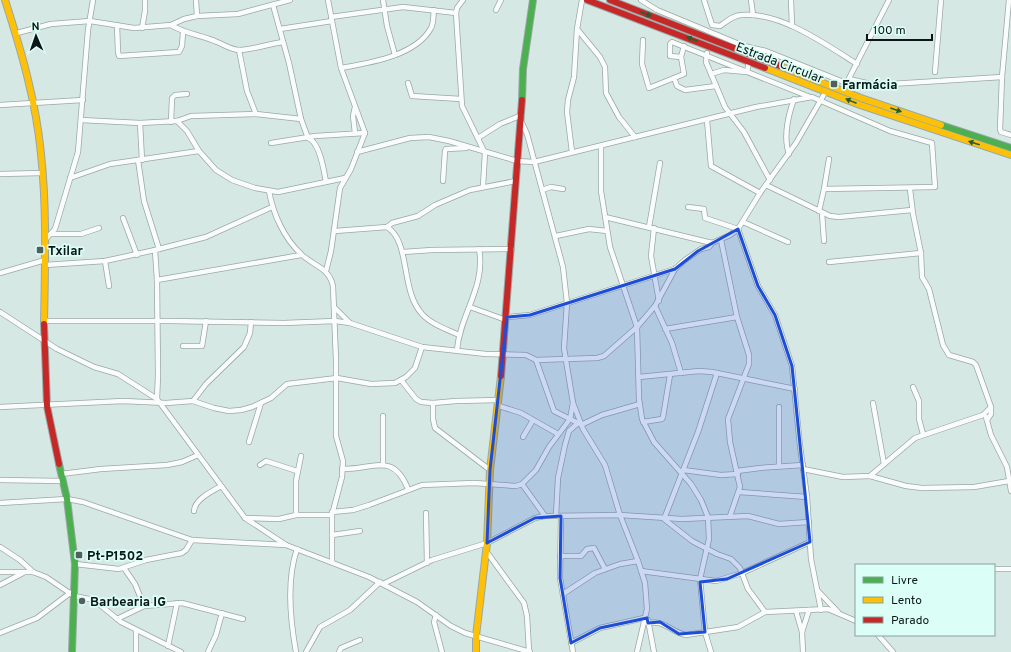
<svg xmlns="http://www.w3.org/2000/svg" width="1011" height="652" font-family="Overpass,sans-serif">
<rect width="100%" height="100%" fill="#d6e8e4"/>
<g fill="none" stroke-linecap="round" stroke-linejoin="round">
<g stroke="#9aa8a5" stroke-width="6">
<g id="street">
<path d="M196 0 197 16"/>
<path d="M383 0 387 26 395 55"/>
<path d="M463 0 457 8 456 13 462 106 485 153 483 186"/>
<path d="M641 0 657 10 744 46 766 51 846 83"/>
<path d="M704 0 712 25 720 26C727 21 734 15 742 15 781 12 825 44 857 64"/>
<path d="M751 0 753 15"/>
<path d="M791 0 792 26"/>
<path d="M1009 0 1002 77 1000 129 1001 132 1011 135"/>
<path d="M273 5 289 63 301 119 308 138C320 142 324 171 326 182"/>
<path d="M496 10 501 0"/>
<path d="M331 17 403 7 456 13"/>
<path d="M117 25 118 52 119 56 179 52 182 46 183 32"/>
<path d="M171 25C185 34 202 35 217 42 225 45 231 50 240 50 255 49 269 44 283 42"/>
<path d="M142 28 145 11V0"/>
<path d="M280 29 332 21"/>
<path d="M577 29 600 57 605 67 606 93 619 117 635 137"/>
<path d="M17 33 51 24 90 21 134 28 171 25 184 19 197 16 238 14 290 0"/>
<path d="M643 40 642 64 649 88 684 74 681 57 684 46"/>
<path d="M239 50 247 91 256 114"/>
<path d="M707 53 706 62 725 107 744 132 770 180"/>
<path d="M681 57 670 56V44L672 42 810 97"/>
<path d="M341 68C369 63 416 56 431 28 434 23 433 15 434 10"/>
<path d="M935 72 941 0"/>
<path d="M711 74 724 70 747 72 749 62"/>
<path d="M674 78 677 86 685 90 716 86"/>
<path d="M849 79 875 85 1002 77"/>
<path d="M408 83 412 96 461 99"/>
<path d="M843 90 889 0"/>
<path d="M0 105 83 100"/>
<path d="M355 107 353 116 355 133"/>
<path d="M81 120 140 123 177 121 191 116 256 114 301 119"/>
<path d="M707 120 711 166 760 193"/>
<path d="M177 121 187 131 199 151 216 170 232 180 255 188 278 192 345 178"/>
<path d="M171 122 172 98 175 95 187 94"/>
<path d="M140 123 142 160"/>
<path d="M522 123 527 134 563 267 567 303 564 348 573 403 583 429 605 465 620 515 638 561 645 583 647 609 637 652"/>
<path d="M478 138 500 124 522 115"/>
<path d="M271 143 315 136 365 133"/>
<path d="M601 146V191L610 247 637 327 639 399 642 419 654 442 691 484 701 500 708 517 709 539 700 579 705 632 711 652"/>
<path d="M357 152 410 138 429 137 449 141 517 161 534 162 756 107 812 97 890 131 932 143 935 187 824 189 819 211"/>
<path d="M572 152 567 112 568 100 574 77 577 29 582 0"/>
<path d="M789 154C783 137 788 116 794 99"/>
<path d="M138 160 144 201 159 249"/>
<path d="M0 174 43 173"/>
<path d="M70 178 110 164 199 151"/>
<path d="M443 181 445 151 446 149 466 148"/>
<path d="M766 185 830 216 839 217 912 210"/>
<path d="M824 189 829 159"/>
<path d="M910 189 913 214 921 253 922 277 929 289 943 345 949 355 973 362 976 365 991 407V414L987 420"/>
<path d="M542 190 551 187 563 189"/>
<path d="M269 191C273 214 284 238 301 254 313 266 329 267 333 286L336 360V436L343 461 342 477 332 515V562"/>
<path d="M688 207 704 209 705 218 738 229"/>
<path d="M822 213 824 241"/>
<path d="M605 217 712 243 730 235 738 229 760 193 796 143 826 91"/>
<path d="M123 218 137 255"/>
<path d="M743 222 788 242"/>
<path d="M387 227C411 242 400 290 422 314 431 324 446 329 459 335"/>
<path d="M649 227 660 163"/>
<path d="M654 228 651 256 659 301"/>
<path d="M738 229 758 286 775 315 792 366 800 446 807 497 811 559 821 610"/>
<path d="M335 231 387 227 392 223 418 216 435 205 470 190 516 181"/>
<path d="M52 234H81L99 228"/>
<path d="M556 236 589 229 607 231"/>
<path d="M45 240 55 229 78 152 88 30 93 0"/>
<path d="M721 240 737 317 749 355V364L728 419 730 442 740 487 730 516"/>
<path d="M155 250 157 280 158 375 157 399"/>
<path d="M403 252 432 250 512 249"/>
<path d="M105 261 109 286"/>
<path d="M829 262 921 253"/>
<path d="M45 265 105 261 155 250 206 237 272 207"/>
<path d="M326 271 331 251 340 188 351 169 365 133 341 68 328 0"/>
<path d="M0 273 45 260"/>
<path d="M157 280 301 255"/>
<path d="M655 306 672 343 681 373"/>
<path d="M334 307 350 323"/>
<path d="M470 307 506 320"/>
<path d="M0 312 57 349 94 367 118 374 157 399 245 518 286 545 369 577 417 602 451 626 465 633 530 652"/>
<path d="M507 317 530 315 675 269"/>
<path d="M44 321H170L284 323 335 321 350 323 422 347 486 354 526 355 536 360 597 358 604 356 637 327 655 306 675 269 685 260 701 249 709 247 712 243"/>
<path d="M665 329 737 317"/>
<path d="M183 346H202L206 321"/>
<path d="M457 350C460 314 486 287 479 249"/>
<path d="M536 360 554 411 578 423 581 425 602 415 640 404"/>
<path d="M717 373 698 432 664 519 692 541 717 554 731 559 740 568 748 589 765 612"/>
<path d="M639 377 699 371 712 372 795 389"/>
<path d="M401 380 416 399 421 402 433 403 456 401 499 400"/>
<path d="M913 387 919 401V419L923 434"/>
<path d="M193 401 214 408 229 411 241 410 252 407 271 398 287 384 337 378 371 384 395 383 406 377 415 368 422 347"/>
<path d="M433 403V419L435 428 490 470"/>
<path d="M873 403 884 464"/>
<path d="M499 406 521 413 558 434"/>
<path d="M0 407 123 401 166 403 193 401 206 384 244 347 250 333 251 322"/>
<path d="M779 407V466"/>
<path d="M383 416V465"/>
<path d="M986 417 991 435 1007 467 1011 491"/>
<path d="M643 422 662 419 663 417 670 375"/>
<path d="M523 437 533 420"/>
<path d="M249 442 261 403"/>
<path d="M260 465 266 461 297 471"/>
<path d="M342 469C373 470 393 451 408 489"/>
<path d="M803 469 843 477 870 476 915 438 983 415 991 407"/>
<path d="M683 470 721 475 738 474"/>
<path d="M737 471 760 468 803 465"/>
<path d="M61 474 101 469 167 465 182 462 198 455"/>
<path d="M870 476 906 486 922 488 974 487 1009 481"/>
<path d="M0 480 63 481"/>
<path d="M522 484 545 516"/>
<path d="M739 492 807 497"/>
<path d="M0 503 67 499 83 502 192 540 286 545"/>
<path d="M194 511C195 499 211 492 221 486"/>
<path d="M332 512 353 510 369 505 422 485 474 483 516 486 522 484 536 470 549 447 570 419 573 403"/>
<path d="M426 513 427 563"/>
<path d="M296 515V481L301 456"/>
<path d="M556 516 558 478 565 445 569 431 578 423"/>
<path d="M561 516 560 578 573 652"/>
<path d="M245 518 279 519 296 515H332"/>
<path d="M332 535 360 531"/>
<path d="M0 547 20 560 33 572"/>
<path d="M486 551 524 603 527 616 529 651"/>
<path d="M560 556H581L587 549 594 548 605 569"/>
<path d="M75 564 119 569 146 560 182 553 186 550 192 540"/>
<path d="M124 568 135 584 144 606"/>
<path d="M994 569H1011"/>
<path d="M641 571 716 581 742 573 810 542"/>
<path d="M0 572H33L46 577 74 596 94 600 121 622 181 652"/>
<path d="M383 584 432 560 487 543 535 518 545 516 620 515 682 519 748 516 779 524 809 522"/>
<path d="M0 585 23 573"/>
<path d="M817 590 838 612"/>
<path d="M563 594 595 573 620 564 638 561"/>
<path d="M796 611 802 632 803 652"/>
<path d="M436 615 434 622 442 652"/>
<path d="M117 619 144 606 182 603 243 619"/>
<path d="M648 620 654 652"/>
<path d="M648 623C666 620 670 632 686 635L738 627 765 612 828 609 856 621"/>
<path d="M802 632 809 610"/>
<path d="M0 633 37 618 70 593"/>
<path d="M878 635 893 652"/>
<path d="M571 643 600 628 644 618"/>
<path d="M168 646 177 603"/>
<path d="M136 652V630"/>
<path d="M208 652 216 635 222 613"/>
<path d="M296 652C290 619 286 581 297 549"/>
<path d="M306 652 320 627 350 610 380 582"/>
<path d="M339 652 341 648 360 640"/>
</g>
</g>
<g stroke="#9aa8a5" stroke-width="8">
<g id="fast">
<path d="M522 100 523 69 533 0"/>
<path d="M941 125 1011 148"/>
<path d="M59 464 67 499 75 564 72 652"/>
</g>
</g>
<g stroke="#9aa8a5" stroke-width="8">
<g id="slow">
<path d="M5 0C21 50 36 101 41 154 47 210 45 267 44 324"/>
<path d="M780 66 861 98 941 125"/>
<path d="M765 68 860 105 1011 155"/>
<path d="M476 652V636L487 543 490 470 501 376"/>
</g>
</g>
<g stroke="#9aa8a5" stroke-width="8">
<g id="jam">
<path d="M587 0 765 68"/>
<path d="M610 0 780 66"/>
<path d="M44 324 47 406 59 464"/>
<path d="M501 376 522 100"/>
</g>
</g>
<use href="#street" stroke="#f9fcfb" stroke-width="4.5"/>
<use href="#fast" stroke="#4caf50" stroke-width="6"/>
<use href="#slow" stroke="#ffc107" stroke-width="6"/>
<use href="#jam" stroke="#c62828" stroke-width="6"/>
</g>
<defs><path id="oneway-solid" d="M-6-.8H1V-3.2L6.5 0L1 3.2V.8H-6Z"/></defs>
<g fill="#285b2f">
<use href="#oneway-solid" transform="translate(646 14) rotate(21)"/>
<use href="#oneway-solid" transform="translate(692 39) rotate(-159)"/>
<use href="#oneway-solid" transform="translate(851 101) rotate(-158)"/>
<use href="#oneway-solid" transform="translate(896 110) rotate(19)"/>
<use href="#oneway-solid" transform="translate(974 143) rotate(-162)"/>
</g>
<path fill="#1d4ed8" fill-opacity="0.2" stroke="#1d4ed8" stroke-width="3" stroke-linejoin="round" d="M738 229 758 286 775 315 792 366 810 542 727 579 700 582 705 632 679 634 660 622 648 623 647 618 600 628 571 643 560 578 561 516 535 518 487 543 490 470 507 317 530 315 675 269 698 251Z"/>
<g fill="#51605d" stroke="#dbfef7" stroke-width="1.5">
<rect x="830" y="80" width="8" height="8" rx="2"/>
<rect x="36" y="246" width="8" height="8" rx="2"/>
<rect x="75" y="551" width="8" height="8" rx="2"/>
<circle cx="82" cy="601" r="4"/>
</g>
<g text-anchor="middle" stroke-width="3.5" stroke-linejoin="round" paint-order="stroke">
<g font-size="13" fill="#0a1714" stroke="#dbfef7">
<text transform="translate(780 62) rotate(21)" y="5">Estrada Circular</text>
</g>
<g font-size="13" font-weight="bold" fill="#0a1714" stroke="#dbfef7" text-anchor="start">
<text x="842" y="89">Farmácia</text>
<text x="48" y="255">Txilar</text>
<text x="87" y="560">Pt-P1502</text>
<text x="90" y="606">Barbearia IG</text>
</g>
</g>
<rect x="855" y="564" width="140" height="72" fill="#dbfef7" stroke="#87a29c"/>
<rect x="863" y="577" width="20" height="6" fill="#4caf50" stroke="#87a29c"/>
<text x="891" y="584" font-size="12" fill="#0a1714">Livre</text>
<rect x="863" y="597" width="20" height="6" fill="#ffc107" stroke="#87a29c"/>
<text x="891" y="604" font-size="12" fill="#0a1714">Lento</text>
<rect x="863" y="617" width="20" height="6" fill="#c62828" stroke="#87a29c"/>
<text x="891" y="624" font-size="12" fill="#0a1714">Parado</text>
<g transform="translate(36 36) rotate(358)" stroke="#dbfef7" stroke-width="3" paint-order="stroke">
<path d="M0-3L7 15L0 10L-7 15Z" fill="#0a1714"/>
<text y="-6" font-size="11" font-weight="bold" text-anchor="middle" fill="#0a1714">N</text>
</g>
<path d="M867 34v6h65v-6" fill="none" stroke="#0a1714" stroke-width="2"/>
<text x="873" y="34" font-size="12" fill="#0a1714" stroke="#dbfef7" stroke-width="3" paint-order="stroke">100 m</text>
</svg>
